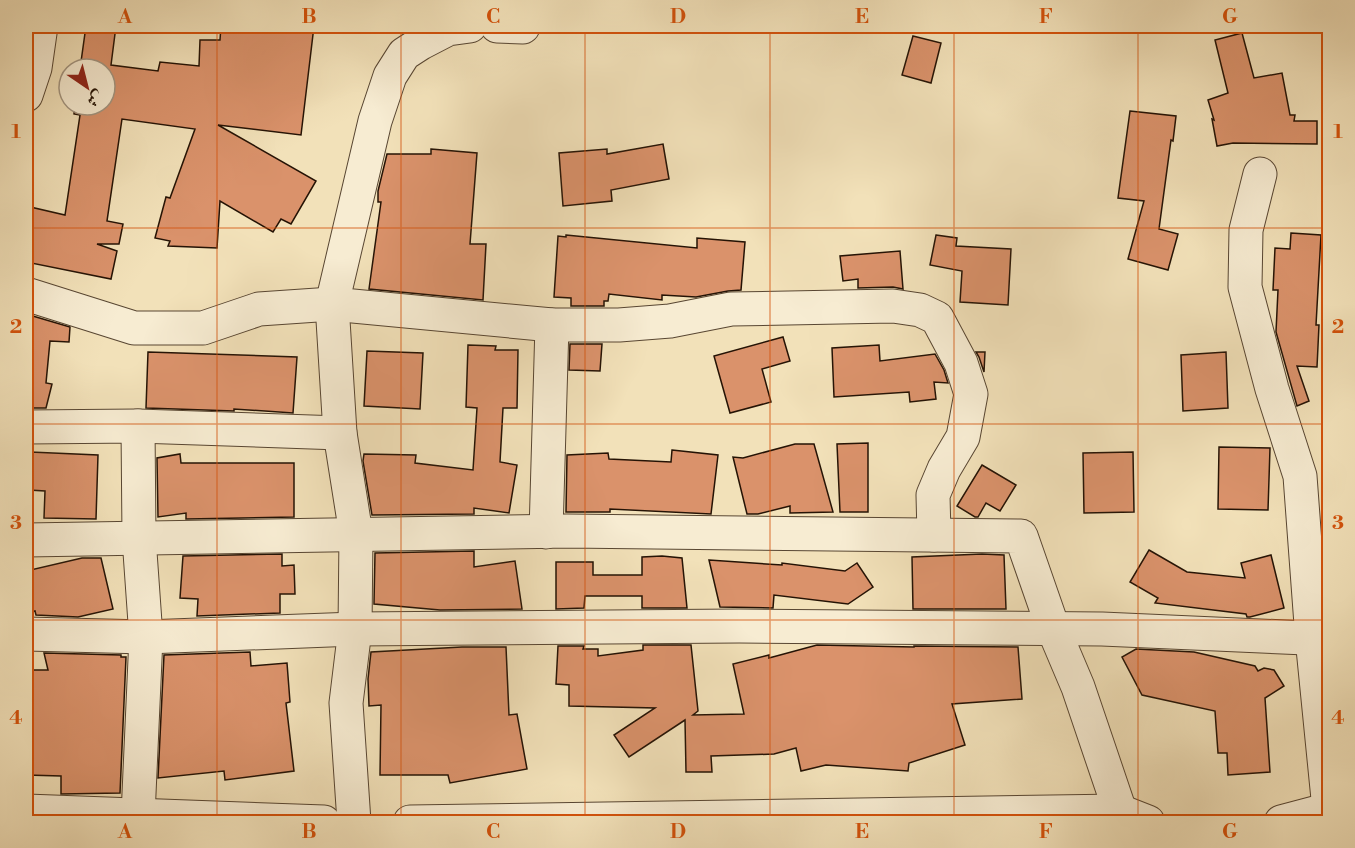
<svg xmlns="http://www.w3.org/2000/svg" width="1355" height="848" font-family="'Libre Bodoni',Amiri,serif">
<rect width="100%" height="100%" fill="#f2e1b9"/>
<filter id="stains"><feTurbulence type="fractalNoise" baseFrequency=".00333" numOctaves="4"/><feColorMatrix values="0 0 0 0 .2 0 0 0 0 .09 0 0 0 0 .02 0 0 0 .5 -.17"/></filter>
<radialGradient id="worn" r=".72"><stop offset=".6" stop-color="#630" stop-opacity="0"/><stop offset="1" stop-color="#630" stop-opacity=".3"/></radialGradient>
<g fill="#da926b" stroke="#251305" stroke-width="1.5">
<path d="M86 26H116L111 65 158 71 160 62 199 66 200 40H220L221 26H314L301 135 218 125 316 181 291 224 281 219 273 232 220 201 217 248 168 246 170 241 155 238 166 197 170 198 195 129 122 119 107 221 123 224 119 244H97L117 251 111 279 26 262V206L65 215 80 115 74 114 75 105H105V69H80Z"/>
<path d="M1242 33 1254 78 1282 73 1290 115H1295L1294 121H1317V144L1233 143 1217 146 1212 119 1214 120 1208 100 1228 93 1215 40Z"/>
<path d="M913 36 941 43 931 83 902 75Z"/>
<path d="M1130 111 1176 116 1173 141 1171 140 1159 229 1178 234 1168 270 1128 259 1144 201 1118 198Z"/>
<path d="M663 144 669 179 611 190 612 201 563 206 559 153 607 149V154Z"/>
<path d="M431 149 477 153 470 244H486L483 300 369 289 381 202H378V191L387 154H431Z"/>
<path d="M1291 233 1321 235 1316 325H1319L1317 367 1297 366 1309 401 1297 406 1276 332 1278 290H1273L1275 248 1290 249Z"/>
<path d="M566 235 697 248V238L745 242 741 290 728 291 696 297 662 295V300L609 294 608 301H604V306H571V298L554 297 558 236 566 237Z"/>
<path d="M936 235 957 238 956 246 1011 249 1008 305 960 302 962 271 930 265Z"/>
<path d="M900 251 903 289 893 287 858 288V279L843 281 840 256Z"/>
<path d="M26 314 70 327 69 342 50 341 46 383 52 384 46 408H26Z"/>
<path d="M783 337 790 361 762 369 771 402 730 413 714 356Z"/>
<path d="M570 344H602L600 371 569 370Z"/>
<path d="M468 345 496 346 495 350H518L517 408H503L500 462 517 465 509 513 474 508V514L372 515 363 461 364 454 416 455 415 463 473 470 477 408 466 407Z"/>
<path d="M879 345 880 361 935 354 944 370 948 383 934 382 936 399 910 402 909 392 834 397 832 348Z"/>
<path d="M367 351 423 353 420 409 364 406Z"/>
<path d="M148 352 297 357 293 413 234 409V411L146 408Z"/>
<path d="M976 352H985L984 372 979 357Z"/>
<path d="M1226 352 1228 408 1183 411 1181 355Z"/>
<path d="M868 443V512H840L837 444Z"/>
<path d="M795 444H814L833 512 790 513V506L758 514H747L733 457 743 458Z"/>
<path d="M1219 447 1270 448 1268 510 1218 509Z"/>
<path d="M672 450 718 455 711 514 610 509V512H566L567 455 608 453 609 459 671 462Z"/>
<path d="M30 452 98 455 96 519 44 518 45 491 29 490Z"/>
<path d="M1133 452 1134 512 1084 513 1083 453Z"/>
<path d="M180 454 181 463H294V517L186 519V513L158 517 157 458Z"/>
<path d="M982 465 1016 485 1000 511 986 503 978 517H975L957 506Z"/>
<path d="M1149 550 1187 572 1245 578 1241 563 1271 555 1284 608 1250 617H1247L1246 614 1155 603 1158 598 1130 582Z"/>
<path d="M474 551V567L515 561 522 609 440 610 374 604 375 553Z"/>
<path d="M282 554V566L294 565 295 594H280V613L197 616 198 599 180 598 183 556Z"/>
<path d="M982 554 1004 555 1006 609H913L912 557Z"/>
<path d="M662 556 682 558 687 608H642V596H585L584 608 556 609V562H593V575H642V557Z"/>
<path d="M82 558H101L113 609 78 617 36 615 35 611 26 613V571Z"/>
<path d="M709 560 782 565V563L845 571 857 563 873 587 848 604 774 595 773 608 720 607Z"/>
<path d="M643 645H691L698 711 693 715 744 714 733 664 769 655V658L817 645 914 647V646L1018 647 1022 699 952 704 965 745 909 763 908 771 826 765 801 771 796 748 774 754 711 756 712 772H686L685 720 629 757 614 735 655 708 569 706V685L556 684 558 646H584L583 649H598V656L643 650Z"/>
<path d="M462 647H506L509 715 517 714 527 769 450 783 448 775H380L381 705 369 706 368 679 371 652Z"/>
<path d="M1136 649 1194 652 1255 666 1258 671 1264 668 1274 670 1284 686 1265 698 1270 772 1228 775 1227 753H1218L1215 711 1142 695 1122 657Z"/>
<path d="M250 652 251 666 287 663 290 702 286 703 294 771 225 780 224 771 158 778 164 655Z"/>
<path d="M44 653 121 655V657H126L120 793 61 794V776L26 775V670H48Z"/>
</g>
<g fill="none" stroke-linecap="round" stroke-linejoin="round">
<g stroke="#584632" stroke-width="35">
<g id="minor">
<path d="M497 26 523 27"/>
<path d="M26 95 35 68 41 26"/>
<path d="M1260 174 1246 230 1245 287 1272 389 1300 476 1312 638 1329 809"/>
<path d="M26 294 134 328H203L259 309 332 304 552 325H619L670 321 731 309 893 306 920 310 937 318 961 363 971 394 963 437 944 469 933 495 934 535"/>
<path d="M138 426 139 538 146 637 138 816"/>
<path d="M26 427 138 426 340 433"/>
<path d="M546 532 552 325"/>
<path d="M26 540 567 531 1021 536 1053 628 1078 687 1120 811"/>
<path d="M26 634 146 637 355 629 739 626 1102 629 1330 639"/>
<path d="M26 811 324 822"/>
<path d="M354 822 346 703 355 629 356 534 340 433 332 304 375 121 390 76 404 54 421 43 448 29 470 26"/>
<path d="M410 822 1120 811 1148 822"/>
<path d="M1281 822 1330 809"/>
</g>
</g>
<use href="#minor" stroke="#f7ecd2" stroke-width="33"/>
</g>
<path fill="none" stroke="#d4520b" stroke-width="1.5" stroke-opacity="0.55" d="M217 26V822M401 26V822M585 26V822M770 26V822M954 26V822M1138 26V822M26 228H1330M26 424H1330M26 620H1330"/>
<rect width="1355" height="848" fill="none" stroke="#f2e1b9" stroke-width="66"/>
<g transform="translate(87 87) rotate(145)"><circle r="28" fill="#f7ecd2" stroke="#a39580" stroke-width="1.5"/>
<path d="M0-4.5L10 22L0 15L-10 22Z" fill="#8f2418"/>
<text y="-9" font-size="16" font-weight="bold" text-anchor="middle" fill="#251305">ش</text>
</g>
<rect x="33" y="33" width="1289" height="782" fill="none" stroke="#d4520b" stroke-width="2"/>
<g font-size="20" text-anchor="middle" font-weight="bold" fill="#d4520b">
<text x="125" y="23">A</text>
<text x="309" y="23">B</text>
<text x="493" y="23">C</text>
<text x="678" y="23">D</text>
<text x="862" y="23">E</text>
<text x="1046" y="23">F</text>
<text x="1230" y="23">G</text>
<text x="16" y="138">1</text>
<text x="1338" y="138">1</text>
<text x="16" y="333">2</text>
<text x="1338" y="333">2</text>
<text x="16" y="529">3</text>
<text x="1338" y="529">3</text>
<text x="16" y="724">4</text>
<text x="1338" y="724">4</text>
<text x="125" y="838">A</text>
<text x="309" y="838">B</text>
<text x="493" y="838">C</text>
<text x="678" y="838">D</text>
<text x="862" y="838">E</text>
<text x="1046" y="838">F</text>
<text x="1230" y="838">G</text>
</g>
<rect width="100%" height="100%" filter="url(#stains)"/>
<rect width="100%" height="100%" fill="url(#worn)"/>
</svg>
